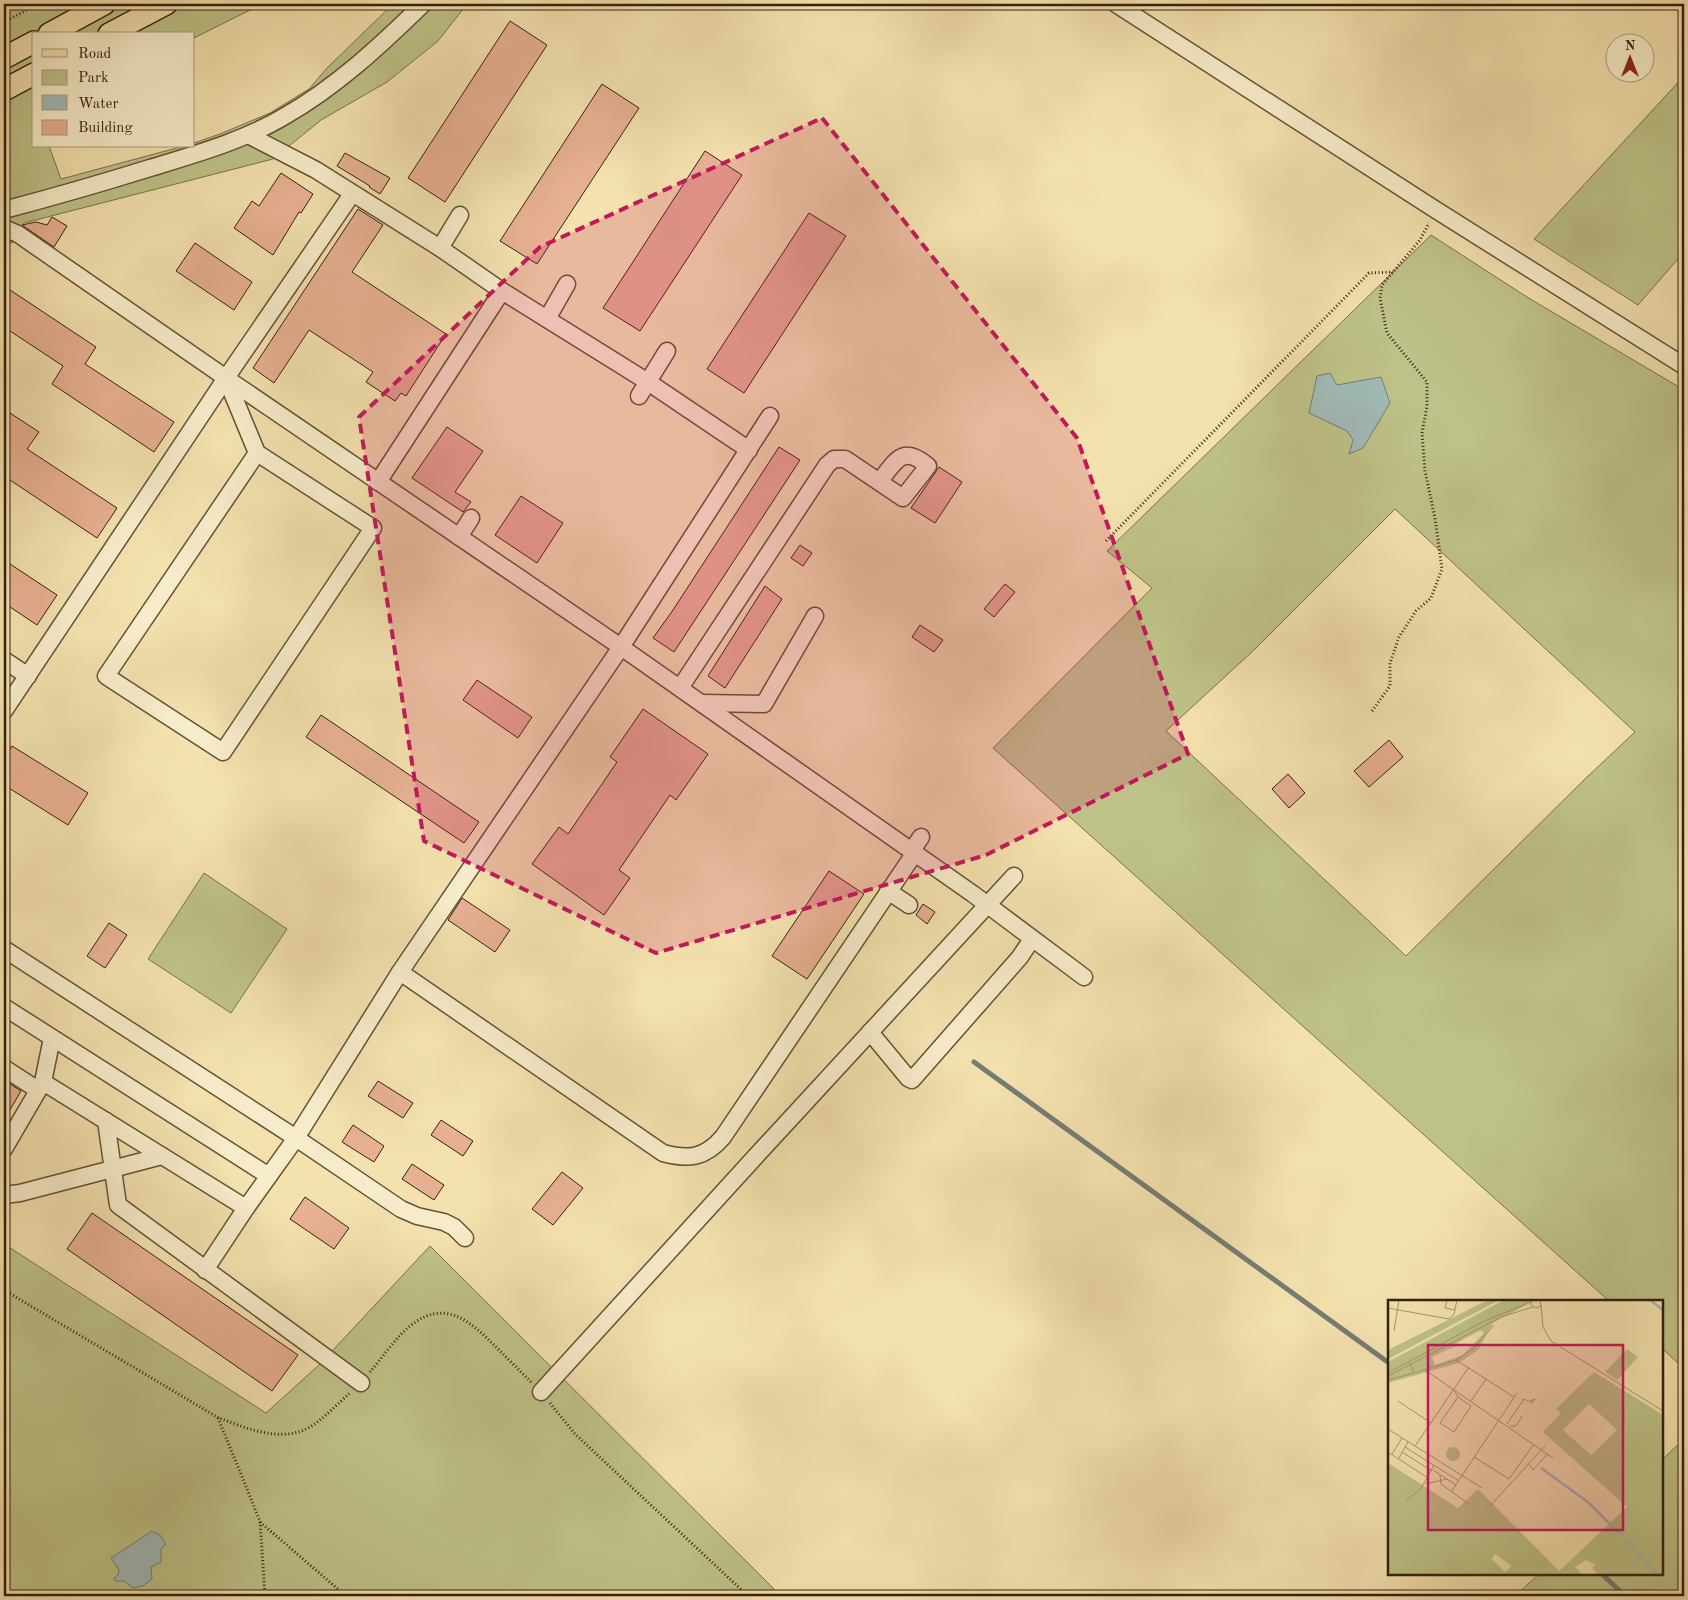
<svg xmlns="http://www.w3.org/2000/svg" width="1688" height="1600" font-family="'Old Standard TT',serif">
<rect width="100%" height="100%" fill="#f3e1ae"/>
<filter id="stains"><feTurbulence type="fractalNoise" baseFrequency=".004" numOctaves="4"/><feColorMatrix values="0 0 0 0 .2 0 0 0 0 .09 0 0 0 0 .02 0 0 0 .5 -.17"/></filter>
<radialGradient id="worn" r=".72"><stop offset=".6" stop-color="#630" stop-opacity="0"/><stop offset="1" stop-color="#630" stop-opacity=".3"/></radialGradient>
<g fill="#bec288" stroke="#79724a" fill-rule="evenodd">
<path d="M4 4H259L260 5 194 38V34H34V146H49L61 179 184 146H194V143L220 134 270 113 309 89 327 68 393 4H467L438 41 387 82 321 120 273 159 24 223 12 243 4 238Z"/>
<path d="M1684 76V252L1638 305 1534 239Z"/>
<path d="M1431 235 1527 297 1684 390V1369L1662 1348V1301H1609L993 748 1152 588 1107 551ZM1395 509 1635 732 1586 778 1406 956 1166 731 1254 650Z"/>
<path d="M204 873 287 929 231 1013 148 959Z"/>
<path d="M4 1244 266 1413 320 1364 430 1246 781 1596H4Z"/>
<path d="M1684 1439V1596H1515L1539 1574H1662V1460Z"/>
</g>
<g fill="#a1bab7" stroke="#757d73">
<path d="M1330 373 1337 385 1381 377 1390 403 1363 448 1349 454 1353 440 1347 431 1309 413 1317 376Z"/>
<path d="M152 1531 160 1535 166 1544 161 1549V1562L151 1567 152 1579 143 1586 133 1588 124 1581H115L114 1578 118 1575 119 1570 111 1558Z"/>
</g>
<g fill="none" stroke-linecap="round" stroke-linejoin="round">
<g stroke="#757d73" stroke-width="5">
<path d="M974 1062 1389 1363"/>
<path d="M1602 1574 1625 1596"/>
</g>
</g>
<g fill="#e7b093" stroke="#34220d">
<path d="M510 21 547 45 445 202 408 178Z"/>
<path d="M602 84 639 108 537 264 500 241Z"/>
<path d="M705 151 742 175 640 331 603 308Z"/>
<path d="M345 153 390 178 380 194 369 187 370 186 337 166Z"/>
<path d="M281 173 313 194 301 213 299 212 273 255 234 228 252 201 259 206Z"/>
<path d="M358 209 383 225 352 272 446 334 406 396 401 393 395 401 366 382 373 372 309 330 274 383 253 368Z"/>
<path d="M809 213 846 236 744 393 707 369Z"/>
<path d="M52 217 67 226 54 247 22 225 36 222 47 225Z"/>
<path d="M195 243 252 282 234 310 176 271Z"/>
<path d="M4 286 96 347 85 364 174 422 154 452 52 384 63 366 4 327Z"/>
<path d="M4 409 39 432 27 449 117 508 97 538 4 476Z"/>
<path d="M447 427 483 451 455 492 471 502 463 512 412 478Z"/>
<path d="M779 447 800 460 674 652 653 638 673 610Z"/>
<path d="M939 467 962 482 935 523 911 508Z"/>
<path d="M521 496 563 523 537 563 495 535Z"/>
<path d="M800 545 812 553 803 566 791 558Z"/>
<path d="M4 560 57 595 37 625 4 603Z"/>
<path d="M1005 584 1015 592 994 617 984 609Z"/>
<path d="M765 586 782 599 725 688 708 676Z"/>
<path d="M920 625 943 640 934 652 912 637Z"/>
<path d="M477 680 532 717 518 738 463 700Z"/>
<path d="M643 709 708 754 676 800 670 795 619 870 630 878 604 915 532 864 559 827 568 834 617 762 610 757Z"/>
<path d="M321 715 479 822 464 843 306 737Z"/>
<path d="M1389 740 1403 757 1369 787 1354 771Z"/>
<path d="M12 746 88 793 68 825 4 785V760Z"/>
<path d="M1288 774 1305 793 1289 808 1272 789Z"/>
<path d="M829 871 864 894 807 979 772 956Z"/>
<path d="M462 898 510 930 495 952 448 920Z"/>
<path d="M923 904 935 912 927 924 916 915Z"/>
<path d="M109 923 127 935 105 968 87 956Z"/>
<path d="M4 1080 21 1091 4 1120Z"/>
<path d="M378 1081 413 1103 403 1118 368 1096Z"/>
<path d="M441 1120 473 1141 463 1156 431 1135Z"/>
<path d="M353 1125 384 1146 374 1162 342 1142Z"/>
<path d="M412 1164 444 1185 434 1200 402 1179Z"/>
<path d="M562 1172 583 1188 553 1225 532 1209Z"/>
<path d="M305 1197 349 1228 334 1249 290 1219Z"/>
<path d="M92 1213 298 1355 272 1391 67 1249Z"/>
</g>
<g fill="none" stroke-linecap="round" stroke-linejoin="round">
<g stroke="#645235" stroke-width="19">
<g id="minor">
<path d="M1116 4 1436 210 1684 366"/>
<path d="M248 135 316 170 440 248 502 291 648 382 749 450"/>
<path d="M4 210C53 197 102 183 150 168 196 154 243 141 285 116 336 87 381 45 423 4"/>
<path d="M4 228 18 234 226 378 621 647 973 894 1084 977"/>
<path d="M440 248 460 215"/>
<path d="M547 319 567 284"/>
<path d="M226 378 257 453 106 676 223 752 373 528 257 453"/>
<path d="M639 396 667 351"/>
<path d="M378 482 502 291"/>
<path d="M459 537 471 518"/>
<path d="M4 660 28 676"/>
<path d="M680 688 827 465 834 459H845L903 498 928 466C902 444 896 461 879 482"/>
<path d="M702 703 764 704 815 616"/>
<path d="M4 711 226 378 352 194"/>
<path d="M911 852 921 837"/>
<path d="M888 891 909 905"/>
<path d="M4 949 296 1138 401 1209 417 1216 444 1222 454 1227 465 1238"/>
<path d="M400 972 663 1153C689 1160 705 1158 723 1137L914 854"/>
<path d="M4 1007 269 1176"/>
<path d="M870 1032 908 1078 912 1080 1020 957 1032 939"/>
<path d="M4 1068 38 1090"/>
<path d="M43 1082 246 1208"/>
<path d="M106 1121 118 1205 361 1383"/>
<path d="M4 1149 43 1082 52 1038"/>
<path d="M4 1195 20 1193 162 1156"/>
<path d="M205 1270 246 1208 296 1138 400 972 621 647 770 416"/>
<path d="M541 1392 756 1156 1014 876"/>
</g>
</g>
<g stroke="#34220d" stroke-width="24">
<g id="major">
<path d="M49 34 104 4"/>
<path d="M109 34 166 4"/>
<path d="M4 58 34 42"/>
<path d="M4 90 34 74"/>
</g>
</g>
<g stroke="#34220d" stroke-width="3" stroke-dasharray="1 2.5" stroke-linecap="butt">
<path d="M4 22 38 4"/>
<path d="M1106 541 1369 273 1393 272"/>
<path d="M1372 711 1390 686V663L1399 637 1416 611 1431 598 1442 569 1435 518 1425 471 1422 433 1427 406V382L1387 333 1380 298 1382 285 1420 240 1429 223"/>
<path d="M4 1290 217 1417C245 1428 280 1443 308 1428 322 1421 338 1403 350 1393"/>
<path d="M370 1372C382 1358 397 1336 410 1326 445 1298 470 1321 495 1346 507 1358 519 1370 531 1382"/>
<path d="M550 1403 575 1434 748 1596"/>
<path d="M218 1418 260 1521 265 1596"/>
<path d="M260 1522 346 1596"/>
</g>
<use href="#minor" stroke="#f7ecca" stroke-width="16"/>
<use href="#major" stroke="#f3e1ae" stroke-width="21"/>
</g>
<path fill="#c2185b" fill-opacity="0.2" stroke="#c2185b" stroke-width="4" stroke-dasharray="10 6" stroke-linejoin="round" d="M822 118 1077 438 1188 754 986 855 656 953 424 841 359 417 540 247Z"/>
<g transform="translate(1388 1300)">
<rect width="275" height="275" fill="#f3e1ae"/>
<path d="M100 0H111L0 59V50ZM116 0H147L105 23 90 50 71 63 0 83V62ZM93 30 96 33 75 55 47 65 44 57 70 45 69 43ZM239 49 250 57 229 80 217 72ZM206 72 275 115V275H207L208 272 204 268 207 265 198 260 187 267 195 275H0V163L70 208 90 189 171 271 239 207 155 132 173 113 168 109ZM201 104 229 130 203 155 175 130ZM107 254 124 266 117 272 104 259ZM58 154a7 7 0 1 1 14 0a7 7 0 1 1-14 0Z" fill="#bec288" fill-rule="evenodd"/>
<path fill="none" stroke="#a1bab7" stroke-width="2.5" d="M262 0 275 10M153 168 201 203 235 237M237 240 270 275"/>
<path fill="none" stroke="#a7956e" stroke-width="1" d="M59 0 57 8 67 10M144 0 143 5 148 8 153 6 152 0M153 5 155 27 163 41 275 111M0 8 61 19 66 14 69 0M6 31 11 0M68 60 126 97M22 63 26 73 68 60 86 48 106 25M37 70 165 158M0 73 94 22 143 2M0 76 113 17 145 7M0 80 26 73M66 90 70 97 52 123 66 132 83 106 70 97M10 101 43 123M83 101 98 79M119 124 136 99 144 103 147 99 142 101M122 126H128L134 116M0 129 94 188M27 146 81 67M17 147 71 181M0 152 40 178M14 152 44 171M4 154 14 138M86 157 121 179 146 144M11 158 20 142M141 164 145 170 159 154M45 170 68 185M52 175 53 184 82 205M37 184 59 179M63 192 129 93M18 200 32 190 46 165M102 206 157 146"/>
<path fill="#c2185b" fill-opacity="0.15" stroke="#c2185b" stroke-width="2.5" d="M40 45H235V230H40Z"/>
<rect width="275" height="275" fill="none" stroke="#34220d" stroke-width="2.5"/>
</g>
<rect width="1688" height="1600" fill="none" stroke="#f3e1ae" stroke-width="20"/>
<rect x="5" y="5" width="1678" height="1590" fill="none" stroke="#34220d" stroke-width="2.5"/>
<rect x="10" y="10" width="1668" height="1580" fill="none" stroke="#34220d"/>
<rect x="32" y="32" width="162" height="115" fill="#f7ecca" stroke="#a99b7e"/>
<rect x="42" y="49" width="25" height="8" fill="#f3e1ae" stroke="#a99b7e"/>
<text x="78" y="58" font-size="15" fill="#34220d">Road</text>
<rect x="42" y="70" width="25" height="15" fill="#bec288" stroke="#a99b7e"/>
<text x="78" y="82" font-size="15" fill="#34220d">Park</text>
<rect x="42" y="95" width="25" height="15" fill="#a1bab7" stroke="#a99b7e"/>
<text x="78" y="108" font-size="15" fill="#34220d">Water</text>
<rect x="42" y="120" width="25" height="15" fill="#e7b093" stroke="#a99b7e"/>
<text x="78" y="132" font-size="15" fill="#34220d">Building</text>
<g transform="translate(1630 58)"><circle r="24" fill="#f7ecca" stroke="#a99b7e"/>
<path d="M0-4L9 19L0 12L-9 19Z" fill="#8f2418"/>
<text y="-8" font-size="14" font-weight="bold" text-anchor="middle" fill="#34220d">N</text>
</g>
<rect width="100%" height="100%" filter="url(#stains)"/>
<rect width="100%" height="100%" fill="url(#worn)"/>
</svg>
